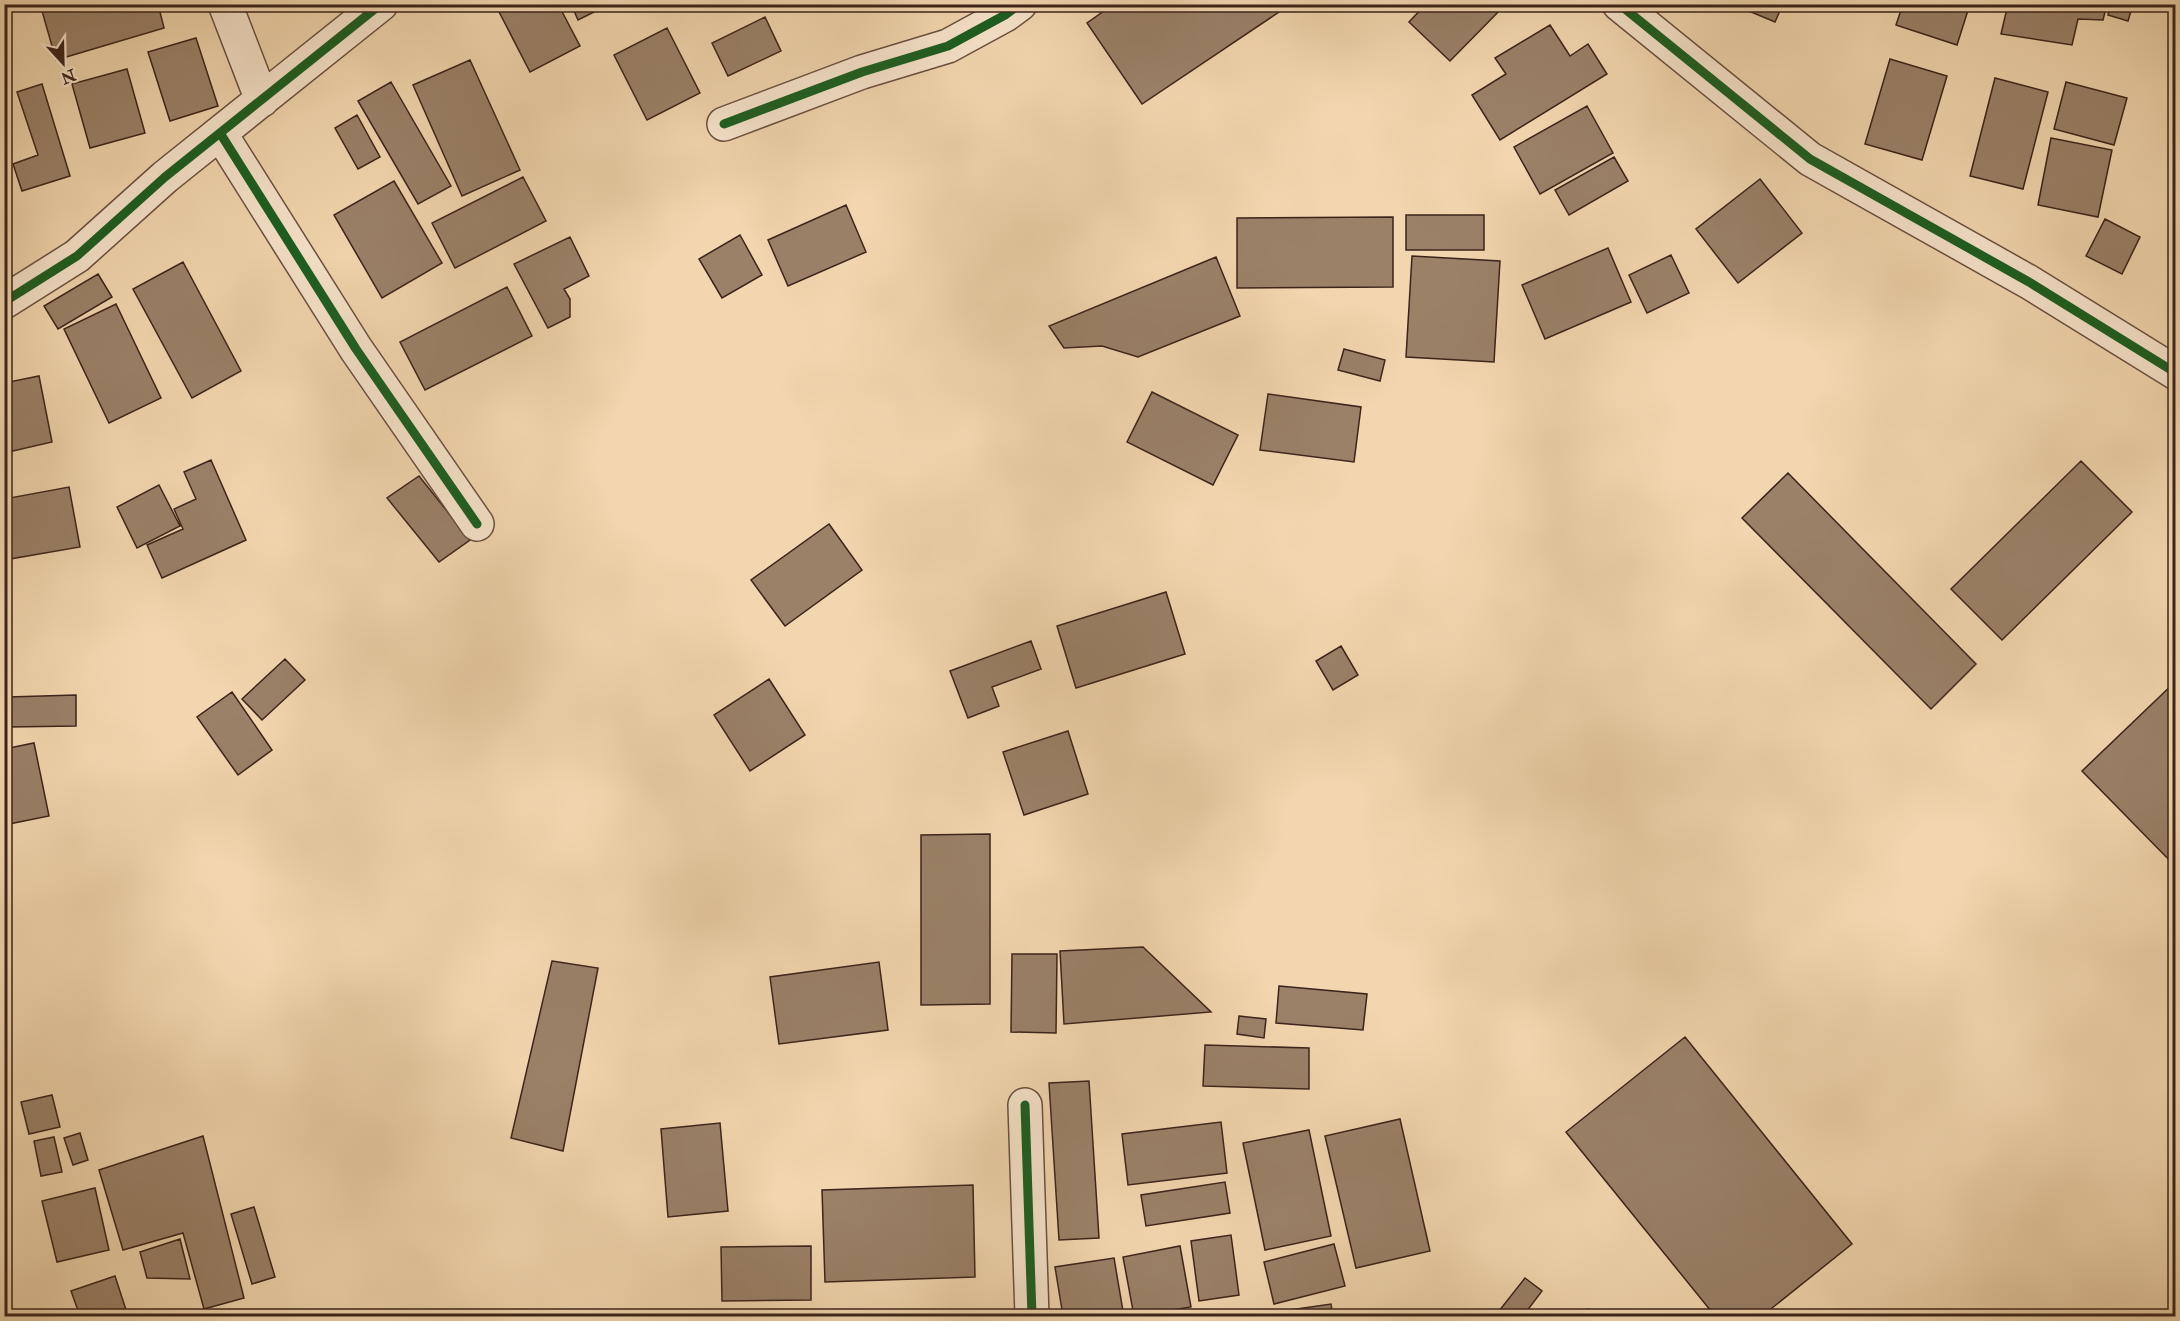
<svg xmlns="http://www.w3.org/2000/svg" width="2180" height="1321" font-family="'IM FELL Double Pica',serif">
  <rect width="100%" height="100%" fill="#f2d6af"/>
  <filter id="stains"><feTurbulence type="fractalNoise" baseFrequency=".00333" numOctaves="4"/><feColorMatrix values="0 0 0 0 .2 0 0 0 0 .09 0 0 0 0 .02 0 0 0 .5 -.17"/></filter>
  <radialGradient id="worn" r=".72"><stop offset=".6" stop-color="#630" stop-opacity="0"/><stop offset="1" stop-color="#630" stop-opacity=".3"/></radialGradient>
  <!-- building -->
  <path fill="#9a8168" stroke="#3b241b" stroke-width="1.5" d="M40,4H158L164,28L56,60Z
    M292,4H305L296,10Z
    M495,4H558L580,46L530,72Z
    M571,4H610L578,20Z
    M1114,4H1291L1142,104L1087,23Z
    M1426,4H1506L1450,61L1409,22Z
    M1738,4H1783L1775,22L1737,6Z
    M1903,4H1970L1957,45L1896,25Z
    M2008,4H2107L2103,20L2078,19L2072,45L2001,34Z
    M2111,4H2133L2128,21L2108,15Z
    M765,17L781,51L728,76L712,43Z
    M1550,25L1570,56L1588,44L1607,74L1500,140L1472,95L1506,74L1495,58Z
    M667,28L700,93L647,120L614,55Z
    M196,38L218,106L170,121L148,52Z
    M1890,59L1947,76L1922,160L1865,144Z
    M470,60L520,170L462,196L413,85Z
    M127,69L145,133L90,148L72,84Z
    M1995,78L2048,92L2023,189L1970,176Z
    M391,82L451,186L418,204L358,101Z
    M2066,82L2127,98L2114,145L2054,129Z
    M42,84L70,176L22,191L13,164L38,155L17,92Z
    M1587,106L1613,153L1540,194L1514,147Z
    M357,115L380,157L358,169L335,128Z
    M2051,138L2112,150L2098,217L2038,205Z
    M1614,157L1628,181L1569,215L1555,190Z
    M523,177L546,221L455,268L432,223Z
    M1760,179L1802,233L1738,283L1696,229Z
    M394,181L442,263L382,298L334,215Z
    M846,205L866,252L788,286L768,240Z
    M1406,215H1484V250H1406Z
    M1393,217V287L1237,288V218Z
    M2105,219L2140,237L2122,274L2086,256Z
    M740,235L762,275L722,298L699,259Z
    M570,237L589,276L564,289L570,299V317L548,328L514,264Z
    M1608,248L1631,302L1545,339L1522,285Z
    M1671,255L1689,293L1647,313L1629,275Z
    M1412,256L1500,261L1494,362L1406,357Z
    M1216,257L1240,316L1138,357L1102,346L1064,348L1049,326Z
    M183,262L241,371L192,398L133,289Z
    M98,274L112,297L58,329L44,306Z
    M507,287L532,336L425,390L400,342Z
    M116,304L161,398L109,423L64,329Z
    M1344,349L1385,360L1380,381L1338,370Z
    M39,376L52,442L4,453V383Z
    M1152,392L1238,435L1213,485L1127,442Z
    M1268,394L1361,407L1354,462L1260,450Z
    M211,460L246,540L162,578L147,545L183,529L174,509L196,499L184,472Z
    M2081,461L2132,512L2002,640L1951,589Z
    M1788,473L1976,664L1931,709L1742,518Z
    M419,476L470,540L439,562L387,498Z
    M159,485L180,526L137,548L117,507Z
    M69,487L80,547L4,560V499Z
    M829,524L862,570L785,626L751,580Z
    M1166,592L1185,654L1076,688L1057,626Z
    M1031,641L1041,669L992,687L999,706L968,718L950,671Z
    M1341,646L1358,675L1333,690L1316,661Z
    M285,659L305,680L262,720L242,699Z
    M769,679L805,735L750,771L714,715Z
    M2176,681V867L2082,771Z
    M232,692L272,750L238,775L197,717Z
    M76,695V726L8,727V697Z
    M1068,731L1088,794L1024,815L1003,752Z
    M34,743L49,816L4,825V749Z
    M990,834V1004L921,1005V835Z
    M1143,947L1211,1012L1064,1024L1060,951Z
    M1012,954H1057L1056,1033L1011,1032Z
    M552,961L598,968L563,1151L511,1138Z
    M879,962L888,1030L779,1044L770,977Z
    M1279,986L1367,994L1363,1030L1276,1023Z
    M1239,1016L1266,1019L1264,1038L1237,1034Z
    M1685,1037L1852,1244L1762,1316H1715L1566,1132Z
    M1205,1045L1309,1048V1089L1203,1086Z
    M1089,1081L1099,1238L1059,1240L1049,1083Z
    M52,1095L60,1127L29,1134L21,1102Z
    M1400,1119L1430,1251L1356,1268L1325,1136Z
    M1221,1122L1227,1173L1128,1185L1122,1134Z
    M720,1123L728,1211L668,1217L661,1129Z
    M1309,1130L1331,1236L1265,1250L1243,1143Z
    M80,1133L88,1160L73,1165L64,1138Z
    M203,1136L244,1298L204,1309L183,1233L123,1250L99,1170Z
    M54,1137L62,1172L41,1176L34,1141Z
    M1225,1182L1230,1213L1146,1226L1141,1195Z
    M973,1185L975,1277L825,1282L822,1190Z
    M95,1188L109,1250L57,1262L42,1201Z
    M254,1207L275,1277L252,1284L231,1214Z
    M1231,1235L1239,1295L1199,1301L1191,1241Z
    M180,1239L190,1279L147,1278L140,1252Z
    M1334,1244L1345,1286L1274,1304L1264,1262Z
    M811,1246V1300L722,1301L721,1247Z
    M1180,1246L1191,1307L1134,1316L1123,1257Z
    M1114,1258L1123,1311L1085,1316H1063L1055,1267Z
    M115,1276L128,1316H80L71,1291Z
    M1525,1278L1542,1291L1523,1316H1495Z
    M1331,1304L1333,1316H1247Z
    M1589,1309L1591,1316H1555Z
    M982,1310L983,1316H932Z
    M619,1315L684,1316H619Z"/>
  <g fill="none" stroke-linecap="round" stroke-linejoin="round">
    <!-- street casing -->
    <g stroke="#695040" stroke-width="36">
      <path id="street" d="M225,4L262,100
        M1619,4L1810,159L2029,282L2176,373
        M724,124L862,72L948,46L1005,15L1020,4
        M220,133L356,349L477,524
        M4,302L77,256L165,177L381,4
        M1025,1105L1032,1316"/>
    </g>
    <!-- street -->
    <use href="#street" stroke="#f7e4cb" stroke-width="33"/>
    <!-- cycleway casing -->
    <g stroke="#f7e4cb" stroke-width="13">
      <path id="cycleway" d="M1619,4L1810,159L2029,282L2176,373
        M724,124L862,72L948,46L1005,15L1020,4
        M220,133L356,349L477,524
        M4,302L77,256L165,177L381,4
        M1025,1105L1032,1316"/>
    </g>
    <!-- cycleway -->
    <use href="#cycleway" stroke="#1b5e20" stroke-width="9"/>
  </g>
  <!-- margin -->
  <rect width="2180" height="1321" fill="none" stroke="#f2d6af" stroke-width="24"/>
  <rect x="6" y="6" width="2168" height="1309" fill="none" stroke="#3b241b" stroke-width="3"/>
  <rect x="12" y="12" width="2156" height="1297" fill="none" stroke="#3b241b" stroke-width="1.5"/>
  <!-- north arrow -->
  <g transform="translate(63 63) rotate(158)" stroke="#f7e4cb" stroke-width="4.5" paint-order="stroke">
  <path d="M0-4.5L10 22L0 15L-10 22Z" fill="#3b241b"/>
  <text y="-9" font-size="16" font-weight="bold" text-anchor="middle" fill="#3b241b">N</text>
  </g>
  <rect width="100%" height="100%" filter="url(#stains)"/>
  <rect width="100%" height="100%" fill="url(#worn)"/>
</svg>
